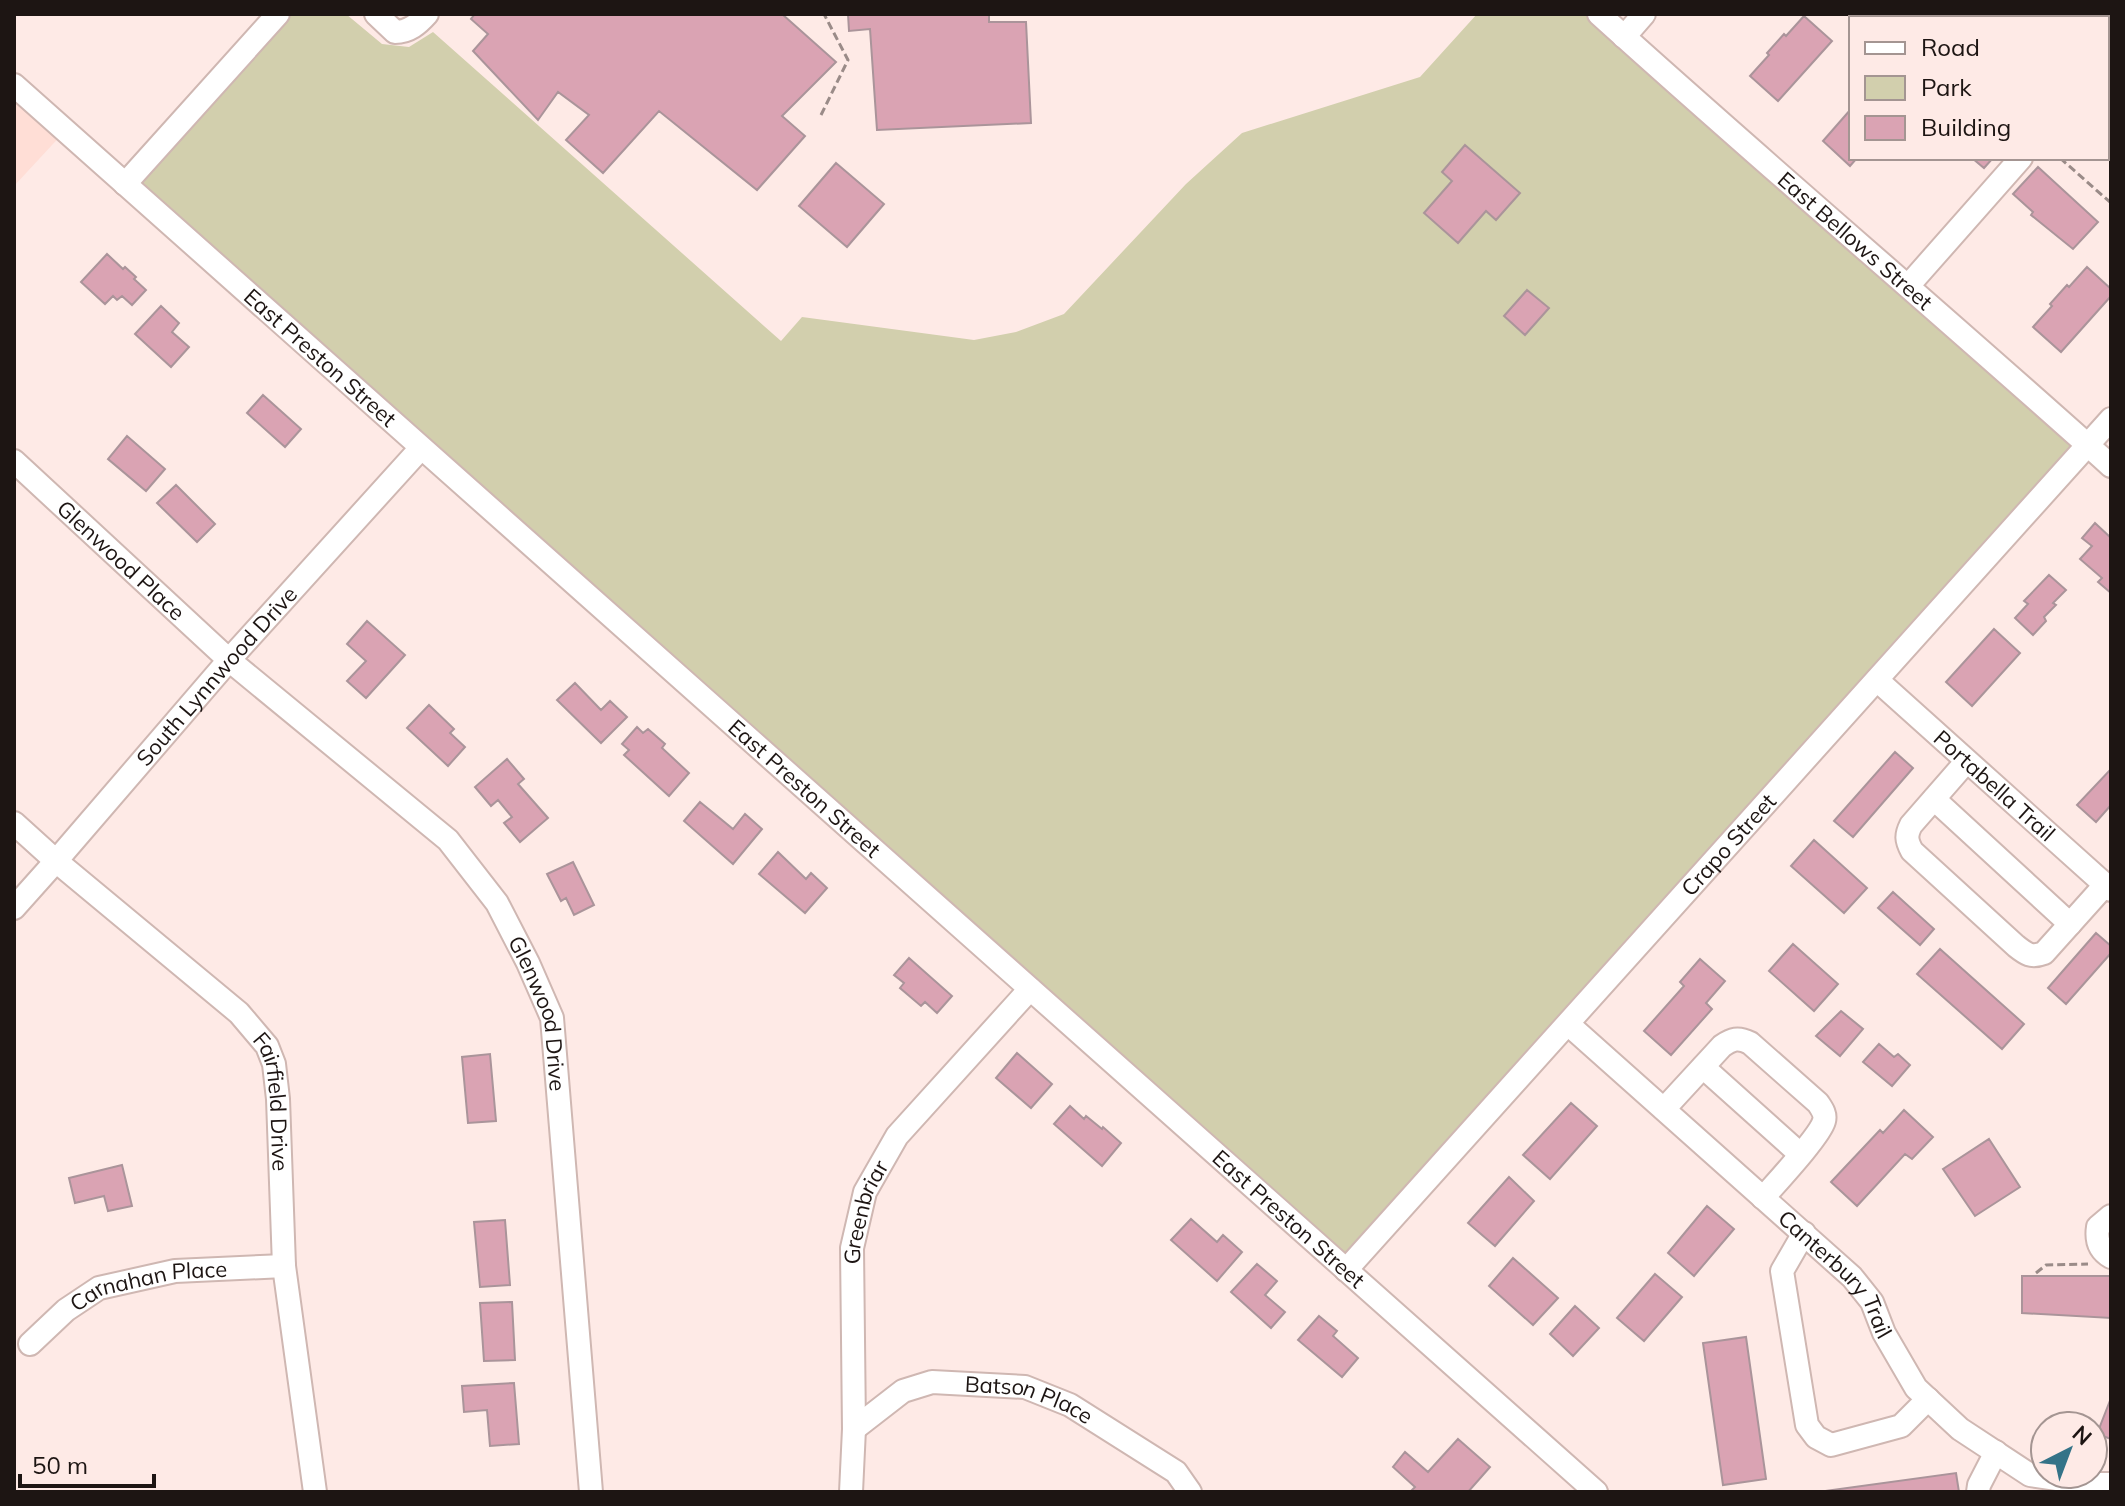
<svg xmlns="http://www.w3.org/2000/svg" width="2125" height="1506" font-family="Mulish,sans-serif">
  <rect width="100%" height="100%" fill="#feeae6"/>
  <!-- built -->
  <path fill="#ffded6" d="M14,85L65,131L14,186Z"/>
  <!-- green -->
  <path fill="#d2cfad" d="M278,14H346L382,44L409,47L433,32L781,341L802,317L974,340L1016,332L1064,314L1186,184L1242,133L1420,77L1477,14H1601L2088,445L1346,1270L125,184Z"/>
  <!-- building -->
  <path fill="#daa3b3" stroke="#aa949a" stroke-width="2" d="M475,14H782L836,62L782,116L805,136L757,190L659,111L603,173L566,140L589,115L558,92L538,120L473,51L488,34L471,19Z
    M848,14H989V22H1026L1031,123L877,130L870,29L849,31Z
    M1804,16L1832,41L1778,101L1750,76L1769,55L1767,53L1784,34L1786,36Z
    M1851,109V158H1857L1850,166L1823,141Z
    M1465,145L1520,193L1496,220L1486,211L1458,243L1424,213L1452,181L1442,172Z
    M1972,158H1993L1984,168Z
    M836,163L884,204L847,247L799,206Z
    M2038,167L2098,222L2073,249L2031,215L2033,212L2013,194Z
    M107,254L123,269L125,267L136,277L134,279L146,290L132,305L122,296L117,300L113,296L105,304L81,282Z
    M2087,267L2111,289V296L2061,352L2033,327L2052,306L2050,304L2067,285L2069,287Z
    M1527,290L1549,308L1525,335L1504,316Z
    M161,306L179,323L172,332L189,347L171,367L135,334Z
    M263,395L301,429L285,447L247,413Z
    M127,436L165,469L146,491L108,459Z
    M176,485L215,524L197,542L157,503Z
    M2095,523L2111,538V593L2098,582L2102,578L2080,559L2092,546L2082,538Z
    M2049,575L2066,590L2053,603L2056,605L2044,617L2046,621L2033,635L2015,618L2028,604L2024,601Z
    M367,621L405,655L366,698L347,681L366,661L347,644Z
    M1994,629L2020,653L1972,706L1946,682Z
    M575,683L601,710L610,701L627,717L601,743L557,700Z
    M429,705L454,729L450,733L465,747L448,766L407,728Z
    M637,727L643,733L648,729L665,744L662,748L689,773L669,796L624,755L629,750L622,744Z
    M1895,752L1913,768L1853,837L1834,821Z
    M507,759L524,779L518,784L548,818L520,842L504,823L512,817L498,800L491,806L475,787Z
    M2111,769V805L2096,822L2077,805Z
    M700,802L733,829L745,814L762,829L733,864L684,821Z
    M1814,840L1867,888L1844,913L1791,866Z
    M778,852L806,879L811,873L827,888L805,913L759,874Z
    M573,862L594,905L574,915L566,898L561,901L547,874Z
    M1893,892L1934,929L1920,945L1878,908Z
    M2096,933L2111,946V953L2066,1004L2048,988Z
    M1793,944L1838,984L1814,1011L1769,971Z
    M1940,949L2024,1024L2002,1049L1917,974Z
    M909,958L952,996L937,1013L925,1002L921,1006L900,988L904,983L894,975Z
    M1700,959L1725,981L1706,1003L1712,1009L1671,1055L1644,1031L1684,986L1680,982Z
    M1841,1011L1863,1029L1840,1056L1816,1036Z
    M1879,1044L1894,1057L1898,1054L1910,1065L1892,1086L1863,1062Z
    M1017,1053L1052,1084L1031,1108L996,1078Z
    M490,1054L496,1121L468,1123L462,1057Z
    M1571,1103L1597,1126L1550,1179L1523,1155Z
    M1070,1106L1084,1119L1086,1116L1102,1129L1103,1127L1121,1143L1102,1166L1054,1124Z
    M1904,1110L1933,1137L1912,1159L1905,1154L1857,1206L1831,1182L1880,1130L1883,1133Z
    M1989,1139L2020,1187L1975,1216L1943,1169Z
    M122,1165L132,1206L108,1211L104,1196L75,1203L69,1178Z
    M1509,1177L1534,1201L1495,1246L1468,1223Z
    M1707,1206L1734,1229L1694,1276L1668,1253Z
    M1191,1219L1217,1242L1223,1235L1242,1252L1217,1281L1171,1240Z
    M505,1220L510,1285L480,1287L474,1222Z
    M1513,1258L1558,1298L1533,1325L1489,1286Z
    M1257,1264L1277,1281L1265,1295L1285,1312L1271,1328L1231,1292Z
    M1655,1274L1682,1297L1644,1341L1617,1318Z
    M2022,1276H2111V1318L2022,1313Z
    M512,1302L515,1360L484,1361L480,1303Z
    M1575,1306L1599,1328L1573,1356L1550,1334Z
    M1319,1316L1337,1331L1333,1336L1358,1358L1342,1377L1298,1340Z
    M1746,1337L1766,1479L1723,1485L1703,1343Z
    M514,1383L519,1444L490,1446L487,1410L464,1412L462,1386Z
    M2111,1398V1439L2097,1434Z
    M1458,1439L1490,1467L1468,1492H1410L1415,1487L1393,1467L1405,1452L1428,1472Z
    M1956,1473L1959,1492H1818Z"/>
  <g fill="none" stroke-linecap="round" stroke-linejoin="round">
    <!-- minor casing -->
    <g stroke="#cfb7b2" stroke-width="26">
      <g id="minor">
        <path d="M376,14L395,32C409,32 418,24 427,14"/>
        <path id="s1" d="M1599,14C1768,167 1942,314 2111,466"/>
        <path d="M1624,37L1644,14"/>
        <path id="s2" d="M14,85L1596,1492"/>
        <path d="M125,184L278,14"/>
        <path d="M1908,286L2021,158"/>
        <path id="s3" d="M14,461L229,660L448,840L497,903L528,963L552,1018L591,1492"/>
        <path id="s4" d="M1877,680L2111,890"/>
        <path d="M1966,762L1911,825C1906,835 1906,840 1912,851L2016,946C2026,954 2031,958 2044,953L2105,885"/>
        <path d="M1934,799L2070,924"/>
        <path id="s5" d="M14,823L56,861L239,1013L267,1046L274,1064L278,1099L284,1266L315,1492"/>
        <path id="s6" d="M14,908L56,861L229,660L421,448"/>
        <path id="s7" d="M1568,1024L1852,1277L1872,1302L1884,1333L1916,1388L1960,1429L2030,1475L2091,1484H2111"/>
        <path d="M1703,1067L1800,1154"/>
        <path d="M1664,1109L1722,1046C1732,1039 1738,1037 1750,1043L1818,1103C1822,1109 1826,1114 1824,1121C1820,1136 1776,1183 1763,1198"/>
        <path d="M2111,1216L2098,1227C2096,1240 2099,1250 2111,1257"/>
        <path d="M1804,1233L1782,1271L1807,1425L1816,1437L1831,1445L1901,1426L1928,1399"/>
        <path id="s8" d="M1346,1270L2111,419"/>
        <path id="s9" d="M30,1344L66,1310L99,1288L175,1271L284,1266"/>
        <path id="s10" d="M854,1429L903,1391L932,1382L1025,1387L1070,1405L1176,1472L1190,1492"/>
        <path id="s11" d="M851,1492L854,1429L852,1248L865,1192L897,1136L1030,989"/>
        <path d="M1978,1492L1979,1485L1996,1452"/>
      </g>
    </g>
    <!-- path -->
    <path stroke="#9a8b88" stroke-width="3" stroke-dasharray="8 4" stroke-linecap="butt" d="M1897,14L1901,18
      M821,115L848,60L824,14
      M2060,158L2111,203
      M2036,1273L2046,1265L2088,1264"/>
    <!-- minor -->
    <use href="#minor" stroke="#fff" stroke-width="22"/>
  </g>
  <g text-anchor="middle" dominant-baseline="central" stroke-width="6" stroke-linejoin="round" paint-order="stroke">
    <!-- street labels -->
    <g font-size="22" fill="#1d1513" stroke="#feeae6">
      <text stroke="none"><textPath href="#s1" startOffset="342">East Bellows Street</textPath></text>
      <text stroke="none"><textPath href="#s2" startOffset="410">East Preston Street</textPath></text>
      <text stroke="none"><textPath href="#s3" startOffset="146">Glenwood Place</textPath></text>
      <text stroke="none"><textPath href="#s6" startOffset="308">South Lynnwood Drive</textPath></text>
      <text stroke="none"><textPath href="#s4" startOffset="158">Portabella Trail</textPath></text>
      <text stroke="none"><textPath href="#s2" startOffset="1058">East Preston Street</textPath></text>
      <text stroke="none"><textPath href="#s8" startOffset="572">Crapo Street</textPath></text>
      <text stroke="none"><textPath href="#s3" startOffset="776">Glenwood Drive</textPath></text>
      <text stroke="none"><textPath href="#s5" startOffset="394">Fairfield Drive</textPath></text>
      <text stroke="none"><textPath href="#s11" startOffset="282">Greenbriar</textPath></text>
      <text stroke="none"><textPath href="#s2" startOffset="1706">East Preston Street</textPath></text>
      <text stroke="none"><textPath href="#s7" startOffset="368">Canterbury Trail</textPath></text>
      <text stroke="none"><textPath href="#s9" startOffset="138">Carnahan Place</textPath></text>
      <text stroke="none"><textPath href="#s10" startOffset="192">Batson Place</textPath></text>
    </g>
  </g>
  <!-- border -->
  <rect width="2125" height="1506" fill="none" stroke="#1d1513" stroke-width="32"/>
  <!-- legend -->
  <rect x="1849" y="16" width="260" height="144" fill="#feeae6" stroke="#a49592" stroke-width="2"/>
  <rect x="1865" y="42" width="40" height="12" fill="#ffffff" stroke="#a49592" stroke-width="2"/>
  <text x="1921" y="56" font-size="24" fill="#1d1513">Road</text>
  <rect x="1865" y="76" width="40" height="24" fill="#d2cfad" stroke="#a49592" stroke-width="2"/>
  <text x="1921" y="96" font-size="24" fill="#1d1513">Park</text>
  <rect x="1865" y="116" width="40" height="24" fill="#daa3b3" stroke="#a49592" stroke-width="2"/>
  <text x="1921" y="136" font-size="24" fill="#1d1513">Building</text>
  <!-- north arrow -->
  <g transform="translate(2069 1450) rotate(42)"><circle r="38" fill="#feeae6" stroke="#a49592" stroke-width="2"/>
  <path d="M0-6L14 30L0 20L-14 30Z" fill="#347388"/>
  <text y="-12" font-size="22" font-weight="bold" text-anchor="middle" fill="#1d1513">N</text>
  </g>
  <!-- scale -->
  <path d="M20 1474v12h134v-12" fill="none" stroke="#1d1513" stroke-width="4"/>
  <text x="32" y="1474" font-size="24" fill="#1d1513" stroke="#feeae6" stroke-width="6" paint-order="stroke">50 m</text>
</svg>
